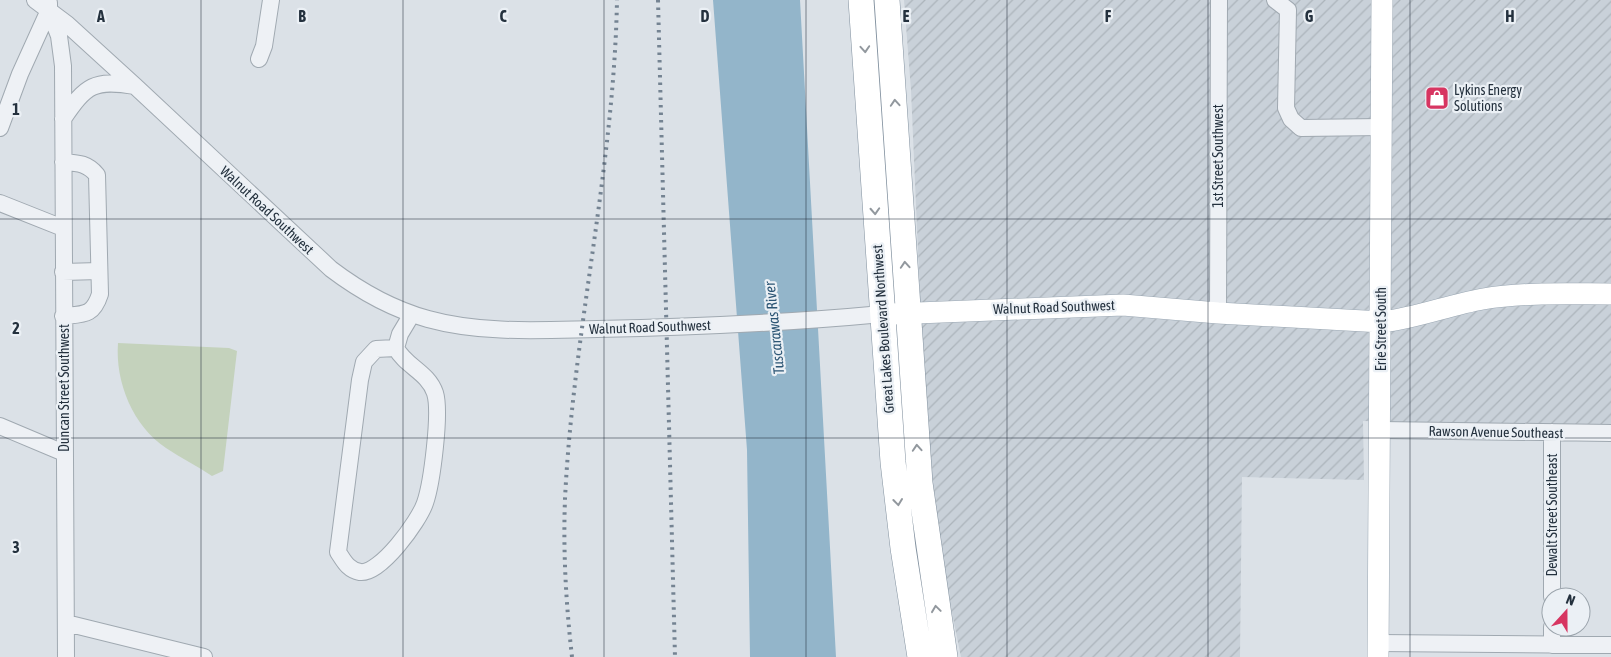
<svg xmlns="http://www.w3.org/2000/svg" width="1611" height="657" font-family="'Asap Condensed',sans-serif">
  <defs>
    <pattern id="industrial-furrows" width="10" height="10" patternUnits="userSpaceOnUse" patternTransform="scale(1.25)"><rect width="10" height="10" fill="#c9d1d9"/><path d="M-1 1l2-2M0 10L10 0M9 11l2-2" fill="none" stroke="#acb4bb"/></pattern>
  </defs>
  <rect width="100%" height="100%" fill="#dbe1e7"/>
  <!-- industrial -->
  <path fill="url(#industrial-furrows)" d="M904,0H1611V428L1363,421L1364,480L1242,477L1240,657H961L946,584L933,494L920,297L911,90Z"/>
  <!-- garden -->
  <path fill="#c4d2bc" d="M118,343L229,348L237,351L223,471L212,476C197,466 181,458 166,448C133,426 115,382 118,343Z"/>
  <!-- water -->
  <path fill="#93b5ca" d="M713,0H800L836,657H750L747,450Z"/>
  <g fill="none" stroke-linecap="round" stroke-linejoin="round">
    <!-- minor casing -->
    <g stroke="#a0a9b1" stroke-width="18">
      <path id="minor" d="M35,0L67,24L135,86L331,269C360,291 392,309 428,319C482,334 542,330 597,329C692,327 787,323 882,314
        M1275,0L1288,10L1286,108L1291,119L1301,128L1381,127
        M49,10L59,36L63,66L66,657
        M259,59L264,46L271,0
        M63,119C86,85 94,79 135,86
        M0,128L20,74L49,10V3
        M63,162C78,163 87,163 97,175L100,294C93,316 84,314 63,316
        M0,203L63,228
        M63,272L99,271
        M1218,313L1219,0
        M396,348L376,349L364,362L360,380L338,552C344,561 348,570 360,572C380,575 419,521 425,503C432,483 441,412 435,393C428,372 405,366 396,348L400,334L412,314
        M0,426L64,453
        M1380,430L1611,433
        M1552,432V597
        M66,623L204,657
        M1378,643L1611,645
        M1552,645V627"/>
    </g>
    <!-- major casing -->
    <g stroke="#9aa7b3" stroke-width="22">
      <path id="major" d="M892,314L1123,305L1218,313L1382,322C1417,318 1449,305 1483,299C1525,292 1569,294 1611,294
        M1378,657L1382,0"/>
    </g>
    <!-- highway casing -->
    <g stroke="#82919f" stroke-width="26">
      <path id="highway" d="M861,0L893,462L903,548L920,657
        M887,0L920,483L945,657"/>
    </g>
    <!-- minor -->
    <use href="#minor" stroke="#eef1f5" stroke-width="16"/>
    <!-- major -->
    <use href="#major" stroke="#fff" stroke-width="21"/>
    <!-- highway -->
    <use href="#highway" stroke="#fff" stroke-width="25"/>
    <!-- rail -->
    <path stroke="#748392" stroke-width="4" stroke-dasharray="2.5 5" stroke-linecap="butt" d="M658,0L675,657
      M572,657C566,604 563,552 565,499C573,332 614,168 617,0"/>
  </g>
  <!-- one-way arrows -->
  <defs><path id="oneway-chevron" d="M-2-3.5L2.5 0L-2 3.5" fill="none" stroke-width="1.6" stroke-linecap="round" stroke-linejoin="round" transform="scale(1.25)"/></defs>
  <g stroke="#92989e">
    <use href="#oneway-chevron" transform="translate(865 49) rotate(86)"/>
    <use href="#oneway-chevron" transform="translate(895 103) rotate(-94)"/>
    <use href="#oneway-chevron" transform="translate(875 211) rotate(87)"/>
    <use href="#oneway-chevron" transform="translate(905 265) rotate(-94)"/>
    <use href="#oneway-chevron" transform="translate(917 448) rotate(-94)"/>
    <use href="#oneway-chevron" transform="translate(898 502) rotate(83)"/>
    <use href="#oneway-chevron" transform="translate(936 609) rotate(-98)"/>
  </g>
  <!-- grid -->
  <path fill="none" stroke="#24313e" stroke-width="1" stroke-opacity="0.55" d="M201,0V657M403,0V657M604,0V657M806,0V657M1007,0V657M1208,0V657M1410,0V657M0,219H1611M0,438H1611"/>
  <!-- icons -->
  <defs>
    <g id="shop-square" transform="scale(1.25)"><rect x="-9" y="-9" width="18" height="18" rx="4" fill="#d73561" stroke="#ebf0f5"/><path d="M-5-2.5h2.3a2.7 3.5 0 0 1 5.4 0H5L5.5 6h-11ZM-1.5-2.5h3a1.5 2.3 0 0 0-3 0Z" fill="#fff"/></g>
  </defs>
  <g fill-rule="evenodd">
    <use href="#shop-square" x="1437" y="98"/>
  </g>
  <g text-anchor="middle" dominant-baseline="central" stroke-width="4.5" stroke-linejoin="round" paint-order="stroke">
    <!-- poi labels -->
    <g font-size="14" fill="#24313e" stroke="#ebf0f5" text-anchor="start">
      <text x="1454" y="90">Lykins Energy<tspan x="1454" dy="16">Solutions</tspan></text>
    </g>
    <!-- street labels -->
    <g font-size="14" fill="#24313e" stroke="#ebf0f5">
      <text transform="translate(1218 156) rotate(-90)">1st Street Southwest</text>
      <text transform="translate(267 210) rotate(43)">Walnut Road Southwest</text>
      <text transform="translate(1054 307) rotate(-2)">Walnut Road Southwest</text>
      <text transform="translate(650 327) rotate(-2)">Walnut Road Southwest</text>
      <text transform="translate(883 329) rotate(-94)">Great Lakes Boulevard Northwest</text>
      <text transform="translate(1381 329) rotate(-90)">Erie Street South</text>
      <text transform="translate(64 388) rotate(-90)">Duncan Street Southwest</text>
      <text transform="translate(1496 432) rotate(1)">Rawson Avenue Southeast</text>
      <text transform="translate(1552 515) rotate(-90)">Dewalt Street Southeast</text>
    </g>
    <!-- water labels -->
    <g font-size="15" font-style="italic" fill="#2c5574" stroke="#ebf0f5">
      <text transform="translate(774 328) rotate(-96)">Tuscarawas River</text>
    </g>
  </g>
  <g font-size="16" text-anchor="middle" font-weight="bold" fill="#24313e" stroke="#ebf0f5" stroke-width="4.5" stroke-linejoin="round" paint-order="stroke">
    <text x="101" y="22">A</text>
    <text x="302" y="22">B</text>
    <text x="503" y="22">C</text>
    <text x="705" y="22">D</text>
    <text x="906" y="22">E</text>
    <text x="1108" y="22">F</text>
    <text x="1309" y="22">G</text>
    <text x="1510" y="22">H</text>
    <text x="16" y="115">1</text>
    <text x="16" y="334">2</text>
    <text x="16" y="553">3</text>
  </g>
  <!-- north arrow -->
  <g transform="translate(1566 612) rotate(21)"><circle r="24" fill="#ebf0f5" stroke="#9ba4ac"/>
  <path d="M0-4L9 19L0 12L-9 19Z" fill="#d73561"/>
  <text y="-8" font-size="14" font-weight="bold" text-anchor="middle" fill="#24313e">N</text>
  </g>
</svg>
